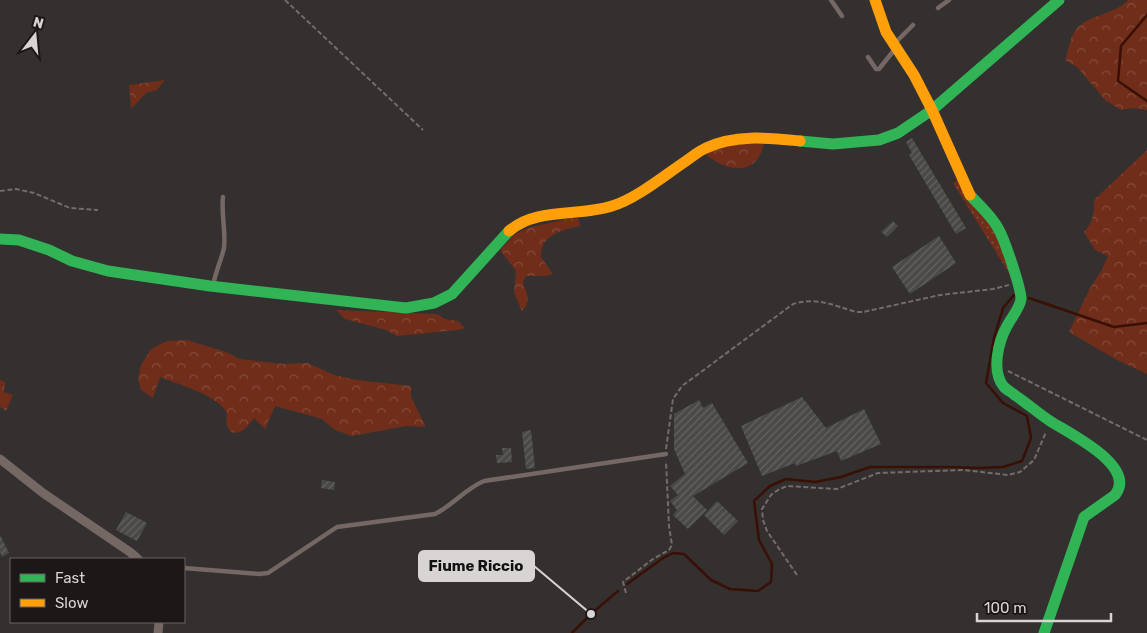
<svg xmlns="http://www.w3.org/2000/svg" width="1147" height="633" font-family="Rubik,sans-serif">
  <defs>
    <pattern id="grass-dots" width="8" height="8" patternUnits="userSpaceOnUse" patternTransform="scale(1.25)"><rect width="8" height="8" fill="#702d1a"/><path d="M2 2h.1M6 6h.1" fill="none" stroke="#844b3a" stroke-width="1.8" stroke-linecap="round"/></pattern>
    <pattern id="forest-crowns" width="20" height="18" patternUnits="userSpaceOnUse" patternTransform="scale(1.25)"><rect width="20" height="18" fill="#702d1a"/><path d="M2 6a3 3 0 1 1 6 0M12 15a3 3 0 1 1 6 0" fill="none" stroke="#844b3a"/></pattern>
    <pattern id="building-hatch" width="6" height="6" patternUnits="userSpaceOnUse" patternTransform="scale(1.25)"><rect width="6" height="6" fill="#4b4948"/><path d="M-1 1l2-2M0 6l6-6M5 7l2-2" fill="none" stroke="#646262"/></pattern>
  </defs>
  <rect width="100%" height="100%" fill="#33302f"/>
  <!-- grass -->
  <path fill="url(#grass-dots)" d="M959,179L997,229L1012,278L953,183Z"/>
  <!-- forest -->
  <path fill="url(#forest-crowns)" d="M1128,0H1147V110L1133,108L1121,110L1105,100L1077,67L1065,60C1068,52 1070,38 1075,31C1085,15 1115,15 1128,0Z
    M165,80L157,90L146,93L131,109L129,85Z
    M764,142C758,178 726,172 705,154L731,145Z
    M1147,150V374L1117,360L1069,332L1090,288L1101,271L1108,256L1095,250L1084,232C1092,224 1095,212 1094,200Z
    M578,217L580,226C562,230 540,235 541,257L553,274L547,276H526L523,281C525,292 533,301 522,311L514,293L516,271L500,250L514,235L530,227Z
    M336,310L437,314L445,319L458,321L465,328L458,330L397,336L386,330L345,319Z
    M187,340L226,352L240,359L283,364L308,363L334,375L357,380L411,386V397L426,427L406,426L352,436L335,430L322,419L275,406L265,429L254,418C250,423 246,430 239,432C227,436 225,421 227,413C216,394 179,385 160,377L153,398L141,390L138,379L141,365L151,349L167,341Z
    M0,380L5,382L4,392L13,395L6,411L1,407L0,408Z"/>
  <g fill="none" stroke-linecap="round" stroke-linejoin="round">
    <!-- stream -->
    <path stroke="#390f06" stroke-width="2.5" d="M1147,15L1121,46L1118,81L1147,101
      M1029,298L1114,327L1147,323
      M627,584L663,558L673,553L684,554L711,580L730,589L758,591L771,582L772,564L759,540L754,501L770,486L786,479L815,482L841,477L870,467H950L979,468L1003,467L1022,461L1031,438L1027,416L1003,403L986,383L994,338L1003,308L1014,295
      M572,633L591,614L618,591"/>
  </g>
  <!-- building -->
  <path fill="url(#building-hatch)" d="M912,138L966,228L956,234L909,155L912,153L906,142Z
    M893,221L898,226L887,237L881,232Z
    M939,236L956,263L910,294L892,267Z
    M802,397L826,428L864,409L881,444L841,461L837,451L796,466L795,463L762,476L741,426Z
    M699,400L703,408L712,403L748,463L693,496L707,510L688,529L673,515L677,510L670,501L678,495L670,486L685,474L674,449V414Z
    M531,430L535,468L526,469L522,432Z
    M502,448H511L512,462L497,463L496,455H503Z
    M322,480L335,482L334,490L321,488Z
    M717,501L738,521L724,535L704,515Z
    M126,512L147,523L137,541L116,530Z
    M0,535L9,553L2,557L0,552Z"/>
  <g fill="none" stroke-linecap="round" stroke-linejoin="round">
    <!-- path -->
    <path stroke="#746c69" stroke-width="2" stroke-dasharray="5 2.5" stroke-linecap="butt" d="M285,0L423,130
      M0,191L16,189L34,193L70,208L98,210
      M1008,371L1147,440
      M666,449L673,399L682,386L793,304C817,297 833,305 856,312H863L940,295L993,289L1009,285
      M797,575L767,531L763,520L762,509L771,495L778,490L787,486L837,489L878,473L964,470L1008,475L1020,472L1034,460L1046,432
      M626,593L623,582L653,559L669,550L672,545L669,526L666,461"/>
    <!-- lane -->
    <path stroke="#746764" stroke-width="4.5" d="M831,0L842,16
      M938,8L949,0
      M894,44L913,25
      M868,57L876,69H879L895,49
      M213,286C215,273 221,261 224,248C226,231 221,214 223,197
      M184,568L259,574L268,573L337,527L435,514C453,505 465,489 484,481L666,454"/>
    <!-- street -->
    <path stroke="#746764" stroke-width="9" d="M0,459L43,493L130,552L138,559
      M158,633L159,622"/>
    <!-- fast -->
    <path stroke="#30b455" stroke-width="11" d="M800,141L833,144L879,140L898,133L932,110L1059,0
      M970,195C980,206 993,217 999,230C1005,241 1021,288 1021,299C1020,308 1011,318 1007,326C998,342 991,372 1004,387C1007,390 1013,393 1016,396C1028,404 1038,413 1050,421C1068,433 1138,466 1115,495L1084,517L1044,633
      M0,239L19,240L49,250L72,261L108,271L210,286L406,308L434,303L452,294L509,231"/>
    <!-- slow -->
    <path stroke="#ff9f0a" stroke-width="11" d="M875,0L886,32L914,75L932,110L970,195
      M509,231C537,207 578,217 612,206C636,199 665,175 686,161C693,156 699,151 706,148C735,134 769,138 800,141"/>
  </g>
  <!-- callouts -->
  <path fill="none" stroke="#d8d4d3" stroke-width="2" d="M591 614L534 566"/>
  <circle fill="#d8d4d3" stroke="#1b1817" stroke-width="2" cx="591" cy="614" r="5"/>
  <rect fill="#d8d4d3" stroke="#d8d4d3" stroke-width="2" x="419" y="551" width="115" height="30" rx="5"/>
  <g font-size="15" text-anchor="middle" font-weight="bold" fill="#111">
    <text x="476" y="571">Fiume Riccio</text>
  </g>
  <!-- legend -->
  <rect x="10" y="558" width="175" height="65" fill="#1b1817" stroke="#676362"/>
  <rect x="20" y="574" width="25" height="8" fill="#30b455" stroke="#676362"/>
  <text x="55" y="583" font-size="15" fill="#d8d4d3">Fast</text>
  <rect x="20" y="599" width="25" height="8" fill="#ff9f0a" stroke="#676362"/>
  <text x="55" y="608" font-size="15" fill="#d8d4d3">Slow</text>
  <!-- north arrow -->
  <g transform="translate(35 35) rotate(16)" stroke="#1b1817" stroke-width="4" paint-order="stroke">
  <path d="M0-4L9 19L0 12L-9 19Z" fill="#d8d4d3"/>
  <text y="-8" font-size="14" font-weight="bold" text-anchor="middle" fill="#d8d4d3">N</text>
  </g>
  <!-- scale -->
  <path d="M977 613v8h134v-8" fill="none" stroke="#d8d4d3" stroke-width="2.5"/>
  <text x="984" y="613" font-size="15" fill="#d8d4d3" stroke="#1b1817" stroke-width="4" paint-order="stroke">100 m</text>
</svg>
